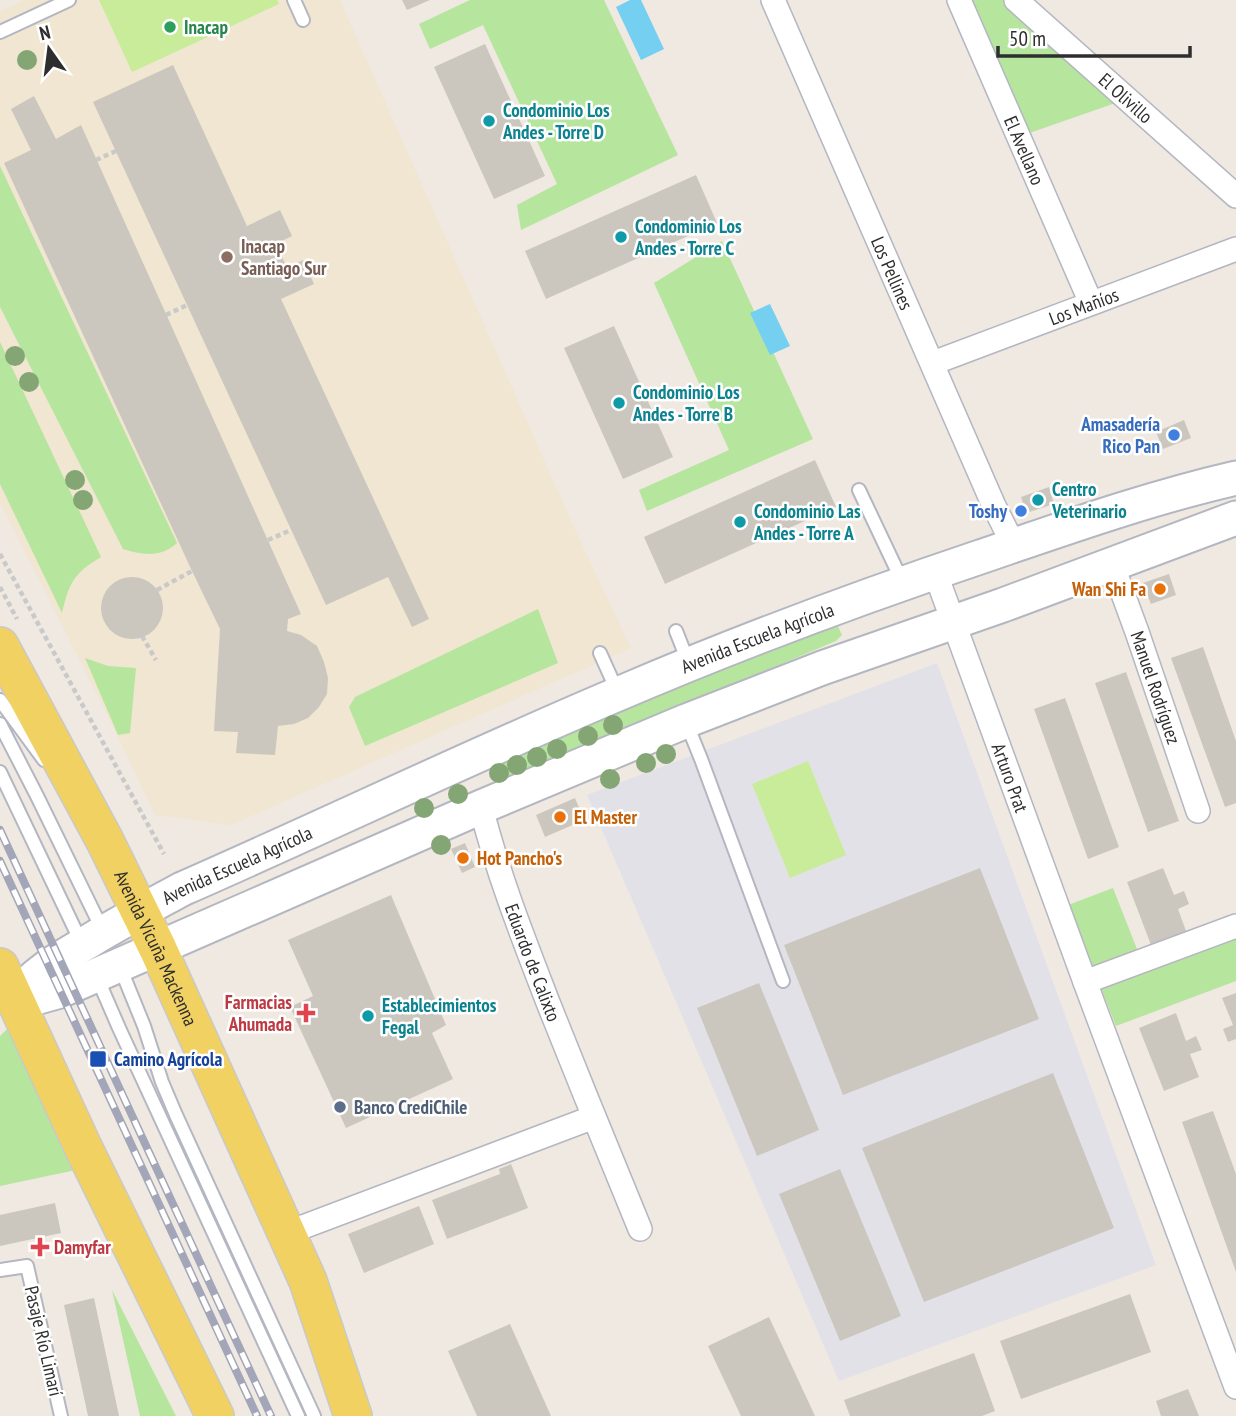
<svg xmlns="http://www.w3.org/2000/svg" width="1236" height="1416" font-family="'PT Sans Narrow',sans-serif">
  <rect width="100%" height="100%" fill="#efe9e1"/>
  <!-- industrial -->
  <path fill="#e3e1e8" d="M937,663L1156,1265L839,1381L587,795Z"/>
  <!-- education -->
  <path fill="#f0e6d1" d="M25,0H340L577,534L631,648L231,825L155,815L112,724L0,503V11Z"/>
  <!-- green -->
  <path fill="#b6e59e" d="M470,0H604L678,155L521,230L517,205L557,184L483,25L430,49L419,24Z
    M959,0H1016L1127,99L1018,137Z
    M0,166L177,543C161,558 142,555 123,549L0,307Z
    M722,241L813,439L647,511L639,490L729,450L654,283Z
    M0,342L101,557C74,573 69,583 62,613L0,484Z
    M538,609L558,663L365,746L349,707L355,697Z
    M837,624L842,635L836,641L508,780L501,778L498,767L500,760Z
    M85,658L108,666L136,668L130,733L118,735Z
    M1113,888L1146,972L1236,939V981L1116,1026L1068,905Z
    M13,1023L76,1170L0,1186V1036Z
    M112,1290L176,1416H140Z"/>
  <!-- pitch -->
  <path fill="#c9ec9a" d="M99,0H277L279,4L132,72Z
    M808,761L846,855L790,878L752,784Z"/>
  <!-- water -->
  <path fill="#75cff0" d="M630,0H641L664,49L641,60L616,7Z
    M770,304L790,346L770,355L750,313Z"/>
  <!-- building -->
  <path fill="#cbc7bf" d="M402,0H430L407,10Z
    M485,44L545,176L494,199L434,67Z
    M173,65L247,226L280,210L292,236L276,244L287,268L303,260L314,284L281,299L429,619L412,627L388,577L326,605L93,102Z
    M34,96L56,139L81,125L301,614L288,619L287,631L301,635L317,646L324,662L328,678L327,694L319,707L308,718L294,724L278,726L275,755L236,753L238,732L214,731L220,629L192,571L4,163L31,150L11,109Z
    M696,175L717,223L546,299L525,251Z
    M614,326L673,457L623,479L564,348Z
    M1184,420L1191,438L1163,449L1156,432Z
    M815,460L836,507L665,584L644,537Z
    M1049,487L1054,504L1026,513L1021,497Z
    M1169,574L1176,595L1151,604L1143,583Z
    M101 608a31 31 0 1 1 62 0a31 31 0 1 1-62 0Z
    M1203,647L1236,741V803L1225,807L1171,658Z
    M1126,672L1179,821L1148,832L1095,683Z
    M1065,698L1119,847L1088,859L1034,709Z
    M575,798L584,820L545,837L536,815Z
    M465,843L475,867L462,873L451,849Z
    M980,868L1039,1019L843,1095L784,945Z
    M1163,868L1174,895L1184,891L1189,904L1178,909L1186,931L1151,945L1127,882Z
    M391,895L446,1025L432,1033L453,1079L346,1128L290,1007L313,996L288,940Z
    M759,983L819,1130L757,1156L697,1008Z
    M1236,993V1039L1228,1042L1223,1029L1233,1025L1222,998Z
    M1176,1013L1186,1041L1196,1036L1202,1050L1190,1054L1199,1077L1164,1091L1139,1028Z
    M1053,1073L1114,1228L924,1302L862,1148Z
    M1213,1111L1236,1174V1272L1182,1122Z
    M511,1164L528,1208L447,1239L432,1200L500,1174L499,1169Z
    M840,1169L901,1316L840,1341L779,1194Z
    M55,1203L61,1233L0,1246V1215Z
    M419,1206L434,1244L364,1273L348,1234Z
    M1130,1294L1151,1352L1021,1399L1000,1341Z
    M94,1298L119,1416H88L64,1305Z
    M769,1317L815,1416H741L708,1346Z
    M510,1324L551,1416H477L448,1351Z
    M974,1353L995,1411L982,1416H850L844,1400Z
    M1188,1389L1199,1416H1161L1156,1401Z"/>
  <g fill="none" stroke-linecap="round" stroke-linejoin="round">
    <!-- service casing -->
    <g stroke="#b4b7c1" stroke-width="16">
      <path id="service" d="M294,0L303,20
        M0,32L69,0
        M859,490L903,583
        M676,631L689,664
        M600,653L618,693
        M0,700L44,760
        M686,722L701,759L783,981
        M0,724L37,796L103,931
        M0,772L81,942
        M120,967L144,1026L162,1082L176,1115L314,1416
        M96,975L119,1028L298,1416
        M0,1270L27,1266L61,1416"/>
    </g>
    <!-- minor casing -->
    <g stroke="#b4b7c1" stroke-width="26">
      <g id="minor">
        <path id="s1" d="M773,0L994,506L1014,546"/>
        <path id="s2" d="M959,0L1091,303"/>
        <path id="s3" d="M1016,0L1236,196"/>
        <path id="s4" d="M933,363L1236,249"/>
        <path id="s5" d="M1112,564L1137,632L1198,811"/>
        <path id="s6" d="M935,572L1085,982L1236,1387"/>
        <path id="s7" d="M481,807C498,875 524,940 549,1005C579,1080 609,1154 640,1229"/>
        <path d="M1085,982L1236,926"/>
        <path d="M287,1233L594,1117"/>
      </g>
    </g>
    <!-- secondary casing -->
    <g stroke="#b4b7c1" stroke-width="37">
      <g id="secondary">
        <path id="s8" d="M14,999C34,972 62,957 91,940C121,922 151,906 182,889C328,825 471,756 618,694C737,643 858,598 980,557C1065,528 1149,498 1236,478"/>
        <path d="M14,999L28,1000L60,991L481,807L686,721L822,668L1003,605L1236,518"/>
      </g>
    </g>
    <!-- primary casing -->
    <g stroke="#c9c9c9" stroke-width="40">
      <g id="primary">
        <path id="s9" d="M0,646L105,841L158,949L308,1281L353,1416"/>
        <path d="M0,967L83,1147L215,1416"/>
      </g>
    </g>
    <!-- path -->
    <path stroke="#c9c9c9" stroke-width="4.5" stroke-dasharray="5 3.5" stroke-linecap="butt" d="M96,160L116,151
      M166,315L187,305
      M268,540L291,530
      M0,554L164,854
      M0,587L17,619
      M157,590L192,571
      M142,636L156,660"/>
    <!-- service -->
    <use href="#service" stroke="#fff" stroke-width="12"/>
    <!-- minor -->
    <use href="#minor" stroke="#fff" stroke-width="23"/>
    <!-- secondary -->
    <use href="#secondary" stroke="#fff" stroke-width="33"/>
    <!-- primary -->
    <use href="#primary" stroke="#f2d163" stroke-width="37"/>
    <!-- rail casing -->
    <g stroke="#a3a6b8" stroke-width="8">
      <path id="rail" d="M0,830L271,1416
        M0,861L257,1416"/>
    </g>
    <!-- rail -->
    <use href="#rail" stroke="#fff" stroke-width="5" stroke-dasharray="16" stroke-linecap="butt"/>
  </g>
  <!-- trees -->
  <g fill="#84a574">
    <circle cx="27" cy="60" r="10"/>
    <circle cx="15" cy="356" r="10"/>
    <circle cx="29" cy="382" r="10"/>
    <circle cx="75" cy="480" r="10"/>
    <circle cx="83" cy="500" r="10"/>
    <circle cx="613" cy="725" r="10"/>
    <circle cx="588" cy="736" r="10"/>
    <circle cx="557" cy="749" r="10"/>
    <circle cx="666" cy="754" r="10"/>
    <circle cx="537" cy="757" r="10"/>
    <circle cx="646" cy="763" r="10"/>
    <circle cx="517" cy="765" r="10"/>
    <circle cx="499" cy="773" r="10"/>
    <circle cx="610" cy="779" r="10"/>
    <circle cx="458" cy="794" r="10"/>
    <circle cx="424" cy="808" r="10"/>
    <circle cx="441" cy="845" r="10"/>
  </g>
  <!-- markers -->
  <circle fill="#2e9e5b" stroke="#fff" stroke-width="2.5" cx="170" cy="27" r="7"/>
  <g fill="#0f9aa8" stroke="#fff" stroke-width="2.5">
    <circle cx="489" cy="121" r="7"/>
    <circle cx="621" cy="237" r="7"/>
    <circle cx="619" cy="403" r="7"/>
    <circle cx="1038" cy="500" r="7"/>
    <circle cx="740" cy="522" r="7"/>
    <circle cx="368" cy="1016" r="7"/>
  </g>
  <circle fill="#8d6e63" stroke="#fff" stroke-width="2.5" cx="227" cy="257" r="7"/>
  <g fill="#3f7fe0" stroke="#fff" stroke-width="2.5">
    <circle cx="1174" cy="435" r="7"/>
    <circle cx="1021" cy="511" r="7"/>
  </g>
  <g fill="#e8710a" stroke="#fff" stroke-width="2.5">
    <circle cx="1160" cy="589" r="7"/>
    <circle cx="560" cy="817" r="7"/>
    <circle cx="463" cy="858" r="7"/>
  </g>
  <g fill="#e0444e" stroke="#fff" stroke-width="2.5">
    <path d="M302.5 1002.5h7v7h7v7h-7v7h-7v-7h-7v-7h7z"/>
    <path d="M36.5 1236.5h7v7h7v7h-7v7h-7v-7h-7v-7h7z"/>
  </g>
  <rect fill="#1a4fb4" stroke="#fff" stroke-width="2.5" x="89" y="1050" width="18" height="18" rx="3.5"/>
  <circle fill="#5c6f8a" stroke="#fff" stroke-width="2.5" cx="340" cy="1107" r="7"/>
  <g text-anchor="middle" dominant-baseline="central" stroke-width="5" stroke-linejoin="round" paint-order="stroke">
    <!-- leisure labels -->
    <g font-size="19" font-weight="bold" fill="#27864d" stroke="#fff" text-anchor="start">
      <text x="184" y="27">Inacap</text>
    </g>
    <!-- street labels -->
    <g font-size="19" fill="#2e2e2e" stroke="#fff">
      <text stroke="none"><textPath href="#s3" startOffset="147">El Olivillo</textPath></text>
      <text stroke="none"><textPath href="#s2" startOffset="164">El Avellano</textPath></text>
      <text stroke="none"><textPath href="#s1" startOffset="298">Los Pellines</textPath></text>
      <text stroke="none"><textPath href="#s4" startOffset="161">Los Mañíos</textPath></text>
      <text stroke="none"><textPath href="#s8" startOffset="830">Avenida Escuela Agrícola</textPath></text>
      <text stroke="none"><textPath href="#s5" startOffset="131">Manuel Rodríguez</textPath></text>
      <text stroke="none"><textPath href="#s6" startOffset="219">Arturo Prat</textPath></text>
      <text stroke="none"><textPath href="#s8" startOffset="262">Avenida Escuela Agrícola</textPath></text>
      <text stroke="none"><textPath href="#s9" startOffset="340">Avenida Vicuña Mackenna</textPath></text>
      <text stroke="none"><textPath href="#s7" startOffset="164">Eduardo de Calixto</textPath></text>
      <text transform="translate(44 1341) rotate(77)">Pasaje Río Limarí</text>
    </g>
    <!-- culture labels -->
    <g font-size="19" font-weight="bold" fill="#0d838f" stroke="#fff" text-anchor="start">
      <text x="503" y="110">Condominio Los<tspan x="503" dy="22">Andes - Torre D</tspan></text>
      <text x="635" y="226">Condominio Los<tspan x="635" dy="22">Andes - Torre C</tspan></text>
      <text x="633" y="392">Condominio Los<tspan x="633" dy="22">Andes - Torre B</tspan></text>
      <text x="1052" y="489">Centro<tspan x="1052" dy="22">Veterinario</tspan></text>
      <text x="754" y="511">Condominio Las<tspan x="754" dy="22">Andes - Torre A</tspan></text>
      <text x="382" y="1005">Establecimientos<tspan x="382" dy="22">Fegal</tspan></text>
    </g>
    <!-- education labels -->
    <g font-size="19" font-weight="bold" fill="#785e54" stroke="#fff" text-anchor="start">
      <text x="241" y="246">Inacap<tspan x="241" dy="22">Santiago Sur</tspan></text>
    </g>
    <!-- shop labels -->
    <g font-size="19" font-weight="bold" fill="#366cbe" stroke="#fff" text-anchor="end">
      <text x="1160" y="424">Amasadería<tspan x="1160" dy="22">Rico Pan</tspan></text>
      <text x="1007" y="511">Toshy</text>
    </g>
    <!-- food labels -->
    <g font-size="19" font-weight="bold" fill="#c56008" stroke="#fff" text-anchor="start">
      <text x="1146" y="589" text-anchor="end">Wan Shi Fa</text>
      <text x="574" y="817">El Master</text>
      <text x="477" y="858">Hot Pancho's</text>
    </g>
    <!-- health labels -->
    <g font-size="19" font-weight="bold" fill="#be3a42" stroke="#fff" text-anchor="end">
      <text x="292" y="1002">Farmacias<tspan x="292" dy="22">Ahumada</tspan></text>
      <text x="54" y="1247" text-anchor="start">Damyfar</text>
    </g>
    <!-- transit labels -->
    <g font-size="19" font-weight="bold" fill="#164399" stroke="#fff" text-anchor="start">
      <text x="114" y="1059">Camino Agrícola</text>
    </g>
    <!-- service labels -->
    <g font-size="19" font-weight="bold" fill="#4e5e75" stroke="#fff" text-anchor="start">
      <text x="354" y="1107">Banco CrediChile</text>
    </g>
  </g>
  <!-- north arrow -->
  <g transform="translate(49 49) rotate(346)" stroke="#ffffff" stroke-width="5" paint-order="stroke">
  <path d="M0-5L12 26L0 18L-12 26Z" fill="#2e2e2e"/>
  <text y="-10" font-size="19" font-weight="bold" text-anchor="middle" fill="#2e2e2e">N</text>
  </g>
  <!-- scale -->
  <path d="M998 46v10h192v-10" fill="none" stroke="#2e2e2e" stroke-width="3.5"/>
  <text x="1009" y="46" font-size="21" fill="#2e2e2e" stroke="#ffffff" stroke-width="5" paint-order="stroke">50 m</text>
</svg>
